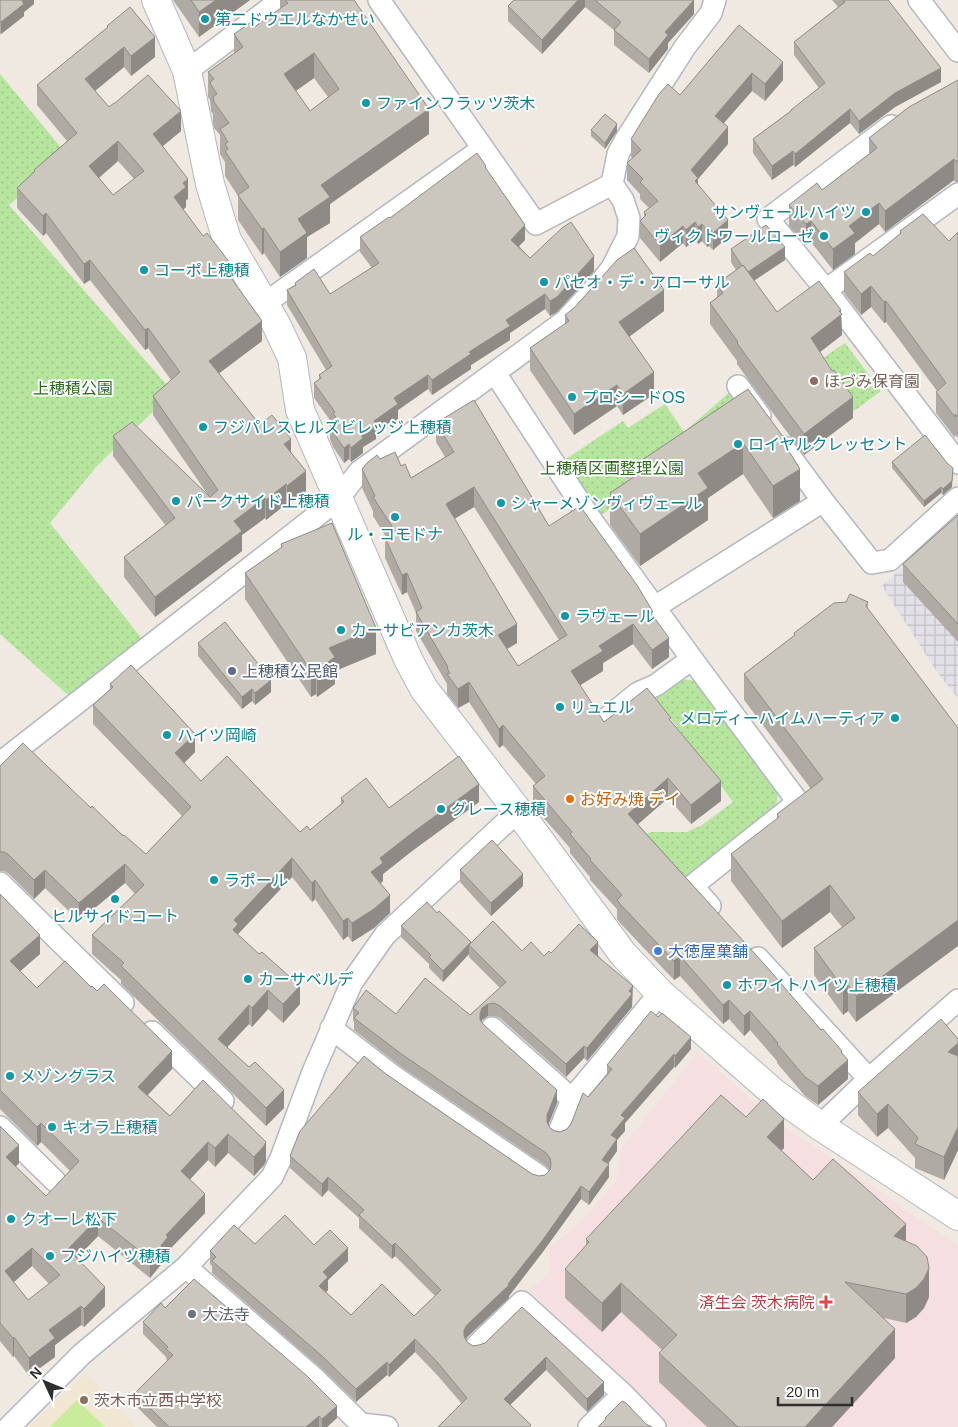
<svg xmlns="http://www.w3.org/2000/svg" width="958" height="1427" font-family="Helvetica,'Noto Sans JP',sans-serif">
  <defs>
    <pattern id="industrial-grid" width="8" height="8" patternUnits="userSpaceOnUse" patternTransform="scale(1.25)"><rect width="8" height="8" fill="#e3e1e8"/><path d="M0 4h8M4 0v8" fill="none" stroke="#c3c1c7"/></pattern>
    <pattern id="park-dots" width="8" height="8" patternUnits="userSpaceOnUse" patternTransform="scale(1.25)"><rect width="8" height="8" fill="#b6e59e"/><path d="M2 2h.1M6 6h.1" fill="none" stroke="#9dc588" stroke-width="1.8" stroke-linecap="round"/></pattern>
  </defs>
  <rect width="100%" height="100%" fill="#efe9e1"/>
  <!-- industrial -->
  <path fill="url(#industrial-grid)" d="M958,516V698L937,672L882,586Z"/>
  <!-- education -->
  <path fill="#f0e6d1" d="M86,1373L136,1427H29Z"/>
  <!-- medical -->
  <path fill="#f5dfe0" d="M698,1052L776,1122L814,1146L958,1246V1427H667L528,1289L549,1274L550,1245L572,1231L612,1187L619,1172L620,1150Z"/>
  <!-- park -->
  <path fill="url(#park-dots)" d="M0,74L68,156L9,205L173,392L97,466L50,523L143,640L68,695L0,634Z
    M845,343L881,391L854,411L817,362Z
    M731,391L748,416L601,515L563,461L623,421L628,428L665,404L684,432Z
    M680,679L697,681L778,790L776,808L677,883L637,840L650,832H687L702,825L733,802L656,699Z"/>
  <!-- pitch -->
  <path fill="#c9ec9a" d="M77,1400L105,1427H50Z"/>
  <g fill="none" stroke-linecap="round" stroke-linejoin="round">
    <!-- minor casing -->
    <g stroke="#b4b7c1" stroke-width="24">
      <path id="minor" d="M379,0L536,224L612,184
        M919,0L958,51
        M187,71L281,0
        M891,126L768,219L826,290L958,463
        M826,290L958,194
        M264,304L482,149
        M495,373L592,521L692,659L798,802L692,886L710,906
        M738,386L760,416
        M783,447L823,501L872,563L890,560L958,498
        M655,607L823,501
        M606,719L638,693L656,685L692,659
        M0,763L338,499L359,472L565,321L599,284L612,268L628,236L629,218L623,200L612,184L618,154L625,141L685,47L711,13L715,0
        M0,883L123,1003
        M758,958L869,1079
        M331,1028L393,1076L539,1176
        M492,1028L572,1099
        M152,1032L223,1101
        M820,1126L869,1079L958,1000
        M0,1127L55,1181
        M559,1132L572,1099L660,993
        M186,1267L314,1378L361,1424L387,1427
        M476,1346L522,1302L623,1394
        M9,1427L82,1354L186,1267L272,1177L281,1158L313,1072L352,982L385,935L518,811
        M589,1427L623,1394L655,1427"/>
    </g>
    <!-- tertiary casing -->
    <g stroke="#b4b7c1" stroke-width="30">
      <path id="tertiary" d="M156,0L187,71L210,184L227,240L276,324L292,358L300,410L408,659L424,689L518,811L623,954L660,993L774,1093L820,1126L958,1216"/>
    </g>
    <!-- minor -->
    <use href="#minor" stroke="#fff" stroke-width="21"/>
    <!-- tertiary -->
    <use href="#tertiary" stroke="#fff" stroke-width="28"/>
  </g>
  <!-- wall -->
  <path fill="#afaba4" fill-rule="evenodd" d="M0,0H34V4L24,12V16L1,34H0Z
    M173,0H250L199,37Z
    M280,0H354L429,134L330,204V223L307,237V258L280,277L264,253L262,255L238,220V196L225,176V162L220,154V135L214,128L213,122V114L211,111L210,100L208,97V72L234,53V34L253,28L280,9ZM314,78L328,97L310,111L296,91Z
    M514,0H694V14L668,43V49L649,73L614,45V30L585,7L542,54L508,21V6Z
    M832,0H888L941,82L895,107L859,134L850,123L795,167L793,165L772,180L753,153V139L791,111V110L819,88L794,55V42L838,7Z
    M739,25L783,80L765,101L752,91L724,123L728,144L698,179V184L728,237L713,250L709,246L707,247L702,241L698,244L695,240L686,247L683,243L660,262L640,238V221L644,218V212L649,208L640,199V194L627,180V163L632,158L631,157V139L680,95Z
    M107,26L155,57L131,76L124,67L95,91L109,107L115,103L181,131L163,146L188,199L186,200V207L183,210L230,277L262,341L219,373L260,425L291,452L306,491L287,506L286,504L266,520L265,518L242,535V551L155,617L124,577V557L166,526L113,456V436L208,495L153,415V396L171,380L148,348L145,350L90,280L84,284L46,233L43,236L17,208V188L34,172V170L67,141L37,105V85L107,28ZM118,161L134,179L113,195L99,178Z
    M958,80V182H955L954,180L885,232L879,224L855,243V254L833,270L811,242L806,245L789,226V205L822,190L869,154V138Z
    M591,130L617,131L605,149L591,136Z
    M486,169L525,240L519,246L530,258L594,271L557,312L550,316L545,309L510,333V340L471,365V369L432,395L428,389L398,410V419L376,434V439L363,447V453L351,462L349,459L344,463L333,447L330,439V424L332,423L314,398V383L319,380V375L326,370L287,305V290L295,285V283L330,294L372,268L360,252V237L390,218Z
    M900,231L949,241L958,232V438L955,435V438L936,413V392L937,391L886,322L884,323L871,307L861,315L844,293V272L873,256L900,234Z
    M731,249L785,260L754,281L777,312L841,313L842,335L820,352L853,418L804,455L747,378L737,364V361L710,324V303L717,297V284L736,270L731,262Z
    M664,311L629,337L654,394L623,415L617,406L574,435L530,370V348L565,324V315Z
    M748,389L784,445L800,501L773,518L743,474L708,498V520L640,566L610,525V493L642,472V460Z
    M436,423L549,526L653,616L669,657L652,669L633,644L603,663V671L580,685L604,722L671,721L721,801L691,824L668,798L638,824L842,1053L848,1079L818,1105L805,1096L777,1063V1061L750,1030L744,1036L729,1019L723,1024L680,976L674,980L621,924L617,919V909L590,880V877L570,853V848L533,806V786L536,784L503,745L499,748L469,702L458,708L447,694V684L416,631V613L407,592L402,595L385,558V538L386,537L373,516V511L362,488V469L380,459L401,466L411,478L445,457L436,442ZM474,507L559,640L518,666L507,649L517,643L454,519Z
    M892,462L952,487L943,495L941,493L924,507L892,468Z
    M958,515V642L903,582V564Z
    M281,544L376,654L335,671V684L317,697L316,694L311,697L245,599V573L281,548Z
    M868,602L856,1022L848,1011L843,1015L814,975V948L842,927L830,912L782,948L731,881V854L777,819V814L811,789L744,700V674L794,636V633Z
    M198,643L271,692L255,705L252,701L242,709L198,656Z
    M110,684L195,752L184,763L201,781L300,832L310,830L341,804V798L389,808L479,802L412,851L383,874V881L381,883L390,913L374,928L352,942L348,936L343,940L315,899L312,902L292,877L238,934V935L300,1004L283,1023L268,1009L252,1027L249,1024L227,1047L284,1108L266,1126L121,984V980L92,954V935L135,894L125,883L79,921L45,888L34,899L9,874L4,871H0V766L91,808L146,854L182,816L93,724V705L110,689Z
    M460,870L523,886L491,916L460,882Z
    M0,894L40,954L20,971L37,988L172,1069L148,1095L170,1116L203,1080L266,1161L264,1165L254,1176L228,1153L215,1167L208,1160L190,1179L205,1213L168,1251V1256L150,1278L98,1236L77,1258L105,1306L84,1327L81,1325L55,1345V1357L29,1376L14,1356L13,1357L0,1341V1126L19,1163L16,1167L46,1196L70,1171L41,1142L37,1146L0,1109ZM32,1266L49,1284L28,1300L13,1282Z
    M437,913L471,942L522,951L544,956L551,953L598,955L633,999H632V1007L587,1061L584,1058L566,1077L500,1018L494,1016H488L482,1020V1022L484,1025L557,1103L548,1125L550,1128L555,1131L560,1132L567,1129L588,1097L607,1076V1065L691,1049L675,1068L674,1067L625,1123V1131L617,1140V1151L608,1164L609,1177L589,1205L581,1199L542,1253L509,1296V1298L467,1337L466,1340L467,1342L473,1346L479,1345L485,1343L522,1307L604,1395L587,1412L546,1370L510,1405L531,1427L462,1404L438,1376L415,1352L389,1377L387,1375L356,1402L322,1369L212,1273V1266L210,1264V1251L255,1244L314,1245L348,1261L328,1280V1290L326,1292L351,1315L414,1316L435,1296L395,1256L392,1259L359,1228V1218L328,1190L322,1197L290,1168V1156L386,1074L532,1174L539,1176L545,1175L550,1170L546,1166L400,1066L354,1030V1022L353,1020V1008L396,1014L470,1015L500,988L469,957V954L443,982L429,968V964L401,937V926Z
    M958,1039V1150L944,1180L915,1168V1158L888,1128L877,1137L858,1115V1092Z
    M746,1117L784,1148L781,1150L813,1180L906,1241L929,1297L924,1308L916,1317L906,1323L884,1318L895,1358L832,1427H707L659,1382V1353L662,1350L621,1312L602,1332L565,1298V1269L586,1246V1239Z
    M165,1308L337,1418L327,1427H157L135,1405V1393L167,1361L166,1357L143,1334V1322Z"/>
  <!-- shaded-wall -->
  <path fill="#8e8b86" d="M24,0H34V4L24,12V16L1,34V22Z
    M216,0H250L199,37V12Z
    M578,0H585V7L542,54V40Z
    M694,0V14L668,43V49L649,73V59L665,32Z
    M155,37V57L131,76V56Z
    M124,47V67L85,99V79Z
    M314,53V78L284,99V74Z
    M783,62V80L765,101V84Z
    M941,68V82L895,107L859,134V121L895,93Z
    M752,73V91L715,133V116Z
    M429,109V134L330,204V223L307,237V258L280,277V252L298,219L321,185Z
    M850,109V123L795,167V154Z
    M181,111V131L153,154V134Z
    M617,124V131L605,149V143Z
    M728,127V144L698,179V195L691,170Z
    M118,141V161L89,186V166Z
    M793,151V165L772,180V166Z
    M954,159V180L885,232V211Z
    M188,179V199L186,200V207L174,217V197L183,183Z
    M879,203V224L855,243V254L833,270V249L849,226Z
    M46,213V233L43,236V216Z
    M728,220V237L713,250V233Z
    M811,221V242L806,245V224Z
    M695,222V240L686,247V230Z
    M702,224V241L698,244V227Z
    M525,225V240L511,254V240Z
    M683,226V243L660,262V245Z
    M264,228V253L262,255V229Z
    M709,228V246L707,247V230Z
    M785,247V260L747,285V273Z
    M594,256V271L557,312L550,316V301Z
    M90,260V280L84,284V264Z
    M230,263V283L224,268Z
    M871,286V307L861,315V294Z
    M664,290V311L619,344V322Z
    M545,294V309L510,333V340L471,365V369L432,395V380L469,352L506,320Z
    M886,301V322L884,323V302Z
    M841,310L842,335L811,359V338Z
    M262,321V341L209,381V361Z
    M148,328V348L145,350V330Z
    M654,372V394L623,415V394Z
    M428,375V389L398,410V419L376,434V439L363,447V453L351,462V448L361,434L374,421L394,398Z
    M617,385V406L574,435V414Z
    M853,397V418L804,455V434Z
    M291,439V459L284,444Z
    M743,443V474L708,498V520L640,566V534L698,473Z
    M349,444V459L344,463V448Z
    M953,468L952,487L943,495V489Z
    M800,469V501L773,518V486Z
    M306,471V491L287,506V486Z
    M286,484V504L266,520V500Z
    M474,487V507L446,524V504Z
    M941,487V493L924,507V501Z
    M265,498V518L242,535V551L155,617V597L234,521Z
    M407,573V592L402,595V575Z
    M517,624V643L498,654V635Z
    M633,624V644L603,663V671L571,691V671L599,646Z
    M376,628V654L335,671V684L317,697V670L329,648Z
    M669,638V657L652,669V650Z
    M316,668V694L311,697V671Z
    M271,680V692L255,705V693Z
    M469,682V702L458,708V689Z
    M252,689V701L242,709V697Z
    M503,725V745L499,748V729Z
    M195,734V752L175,772V753Z
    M668,778V798L628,833V814Z
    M721,781V801L691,824V805Z
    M479,784V802L412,851L383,874V881L371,891V872L380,858L412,833Z
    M292,858V877L238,934V942L233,930L234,920Z
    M125,864V883L79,921V903Z
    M45,870V888L34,899V880Z
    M523,874V886L491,916V903Z
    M315,880V899L312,902V883Z
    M830,885V912L782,948V921Z
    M390,895V913L374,928L352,942V923Z
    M348,918V936L343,940V921Z
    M958,920V946L856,1022V996Z
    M40,935V954L10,980V961Z
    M471,942L469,945V954L443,982V971Z
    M598,942V955L590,962V950Z
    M680,956V976L674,980V961Z
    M848,985V1011L843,1015V988Z
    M300,986V1004L283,1023V1004Z
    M633,986L632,1007L587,1061V1048Z
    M268,990V1009L252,1027V1008Z
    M729,1000V1019L723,1024V1005Z
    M488,1004V1016L482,1020L480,1026V1014L482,1008Z
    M249,1005V1024L218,1057V1039Z
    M750,1011V1030L744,1036V1016Z
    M691,1037V1049L675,1068V1056Z
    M958,1043V1066L948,1052Z
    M584,1046V1058L566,1077V1064Z
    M172,1051V1069L138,1105V1087Z
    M842,1051V1065L848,1060V1079L818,1105V1086Z
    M674,1054V1067L625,1123V1131L617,1140V1151L602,1172V1160L611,1135L621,1115Z
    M284,1090V1108L266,1126V1108Z
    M557,1090V1103L547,1128V1115Z
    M888,1104V1128L877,1137V1114Z
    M784,1119V1148L767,1166V1137Z
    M41,1123V1142L37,1146V1127Z
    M958,1127V1150L944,1180V1157Z
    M228,1134V1153L215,1167V1148Z
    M208,1142V1160L181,1189V1171Z
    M266,1142V1161L264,1165L254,1176V1157Z
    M19,1145V1163L6,1176V1157Z
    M609,1164V1177L589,1205V1192Z
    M328,1177V1190L322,1197V1184Z
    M581,1186V1199L542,1253L509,1296V1298L467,1337L464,1343V1330L467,1325L508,1284Z
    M205,1194V1213L168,1251V1256L150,1278V1259L166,1235Z
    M98,1218V1236L68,1267V1249Z
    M906,1224V1253L894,1236Z
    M395,1243V1256L392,1259V1246Z
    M32,1248V1266L5,1290V1271Z
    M348,1248V1261L328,1280V1290L319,1299V1286L323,1272Z
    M929,1268V1297L924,1308L916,1317L906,1323V1294Z
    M621,1283V1312L602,1332V1303Z
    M105,1287V1306L84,1327V1309Z
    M81,1306V1325L55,1345V1357L29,1376V1358L49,1330Z
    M895,1329V1358L832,1427H805Z
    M14,1337V1356L13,1357V1338Z
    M415,1339V1352L389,1377V1365Z
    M546,1357V1370L504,1411V1399Z
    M387,1362V1375L356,1402V1389Z
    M604,1382V1395L587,1412V1399Z
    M337,1406V1418L327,1427H322V1419Z
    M319,1416V1427H306Z"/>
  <!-- building -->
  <path fill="#cbc7bf" stroke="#8e8b86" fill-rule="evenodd" d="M0,0H24L22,1L24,4L1,22L0,21Z
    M191,0H216L199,12Z
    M285,0H354L429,109L321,185L330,197L298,219L307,233L280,252L264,228L262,229L238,195L249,187L225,151L228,149L225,144L228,142L220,129L229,123L214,102L213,97L217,94L211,85L210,82L214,79L208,72L243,47L234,34L250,23L253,28L288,3ZM314,53L339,89L310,111L284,74Z
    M514,0H578L542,40L508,6Z
    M595,0H694L665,32L668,35L649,59L614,30L621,22Z
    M843,0H888L941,68L895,93L859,121L850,109L795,154L793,151L772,166L753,139L791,111V110L825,83L794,42L845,2Z
    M130,7L155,37L131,56L124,47L85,79L109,107L114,103H115L148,75L181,111L153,134L188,179L183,183L186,187L174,197L203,236L207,233L230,263L224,268L262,321L209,361L260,425L272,415L291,439L284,444L306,471L287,486L286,484L266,500L265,498L234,521L242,531L155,597L124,557L175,518L113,436L132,422L210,497L218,490L153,396L180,372L148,328L145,330L90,260L84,264L46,213L43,216L17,188L35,171L34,170L77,133L37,85L108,27L107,26ZM118,141L144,171L113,195L89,166Z
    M739,25L783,62L765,84L752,73L715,116L728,127L691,170L698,178L695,181L728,220L713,233L709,228L707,230L702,224L698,227L695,222L686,230L683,226L660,245L640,221L646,215L644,212L658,201L640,182L643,179L627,163L641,150L631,139L659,94L668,84L680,95Z
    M958,80V161H955L954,159L885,211L879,203L849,226L855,233L833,249L811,221L806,224L789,205L817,183L822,190L877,148L869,138L909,107Z
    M605,114L617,124L605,143L591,130Z
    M477,153L486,166L485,167L525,225L511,240L530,258L562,228L571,222L594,256L557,297L550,301L545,294L506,320L510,326L469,352L471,354L432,380L428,375L394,398L398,404L374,421L376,424L361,434L363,438L351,448L349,444L344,448L333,432L330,424L337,419L333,413L335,412L314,383L321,378L319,375L332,366L287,290L296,285L295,283L314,269L330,294L379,263L360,237L389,217L390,218Z
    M923,214L949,241L958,232V417L955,414V417L936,392L946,383L886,301L884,302L871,286L861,294L844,272L870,253L873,256L901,233L900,231Z
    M766,225L785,247L748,272L743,265L742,266L731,249Z
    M634,248L664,290L619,322L654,372L623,394L617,385L574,414L530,348L569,321L565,315L574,308L617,260Z
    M743,265L777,312L819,281L841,310L839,311L842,314L811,338L832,371L834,370L853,397L804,434L747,357L737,343L738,342L710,303L723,293L717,284Z
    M748,389L784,438L782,440L800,469L773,486L743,443L698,473L708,488L640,534L610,493L647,468L642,460Z
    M474,400L549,526L580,506L637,585L653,612L651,613L669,638L652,650L633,624L599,646L603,651L571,671L604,722L647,688L671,718L669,719L721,781L691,805L668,778L628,814L766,966L821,1030L823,1029L842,1051L841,1052L848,1060L818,1086L805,1077L777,1044L778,1043L750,1011L744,1016L729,1000L723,1005L680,956L674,961L621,905L617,900L622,895L590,860L591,859L570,834L572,832L533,786L545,776L503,725L499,729L469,682L458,689L447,674L450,673L447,668L448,667L416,612L422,608L407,573L402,575L385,538L395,531L373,497L375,496L362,469L368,462L377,455L380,459L395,452L401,466L405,464L411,478L454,452L436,423ZM474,487L567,635L518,666L498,635L517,624L446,504Z
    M925,435L948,464L953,468L952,481L943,489L941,487L924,501L892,462Z
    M958,515V624L903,564Z
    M332,523L376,628L329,648L335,657L317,670L316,668L311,671L245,573L282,547L281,544Z
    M850,594L868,602L866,606L958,728V920L856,996L848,985L843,988L814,948L855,918L830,885L782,921L731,854L779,817L777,814L823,779L744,674L795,635L794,633L834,603L846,602Z
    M225,622L271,680L255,693L252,689L242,697L198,643Z
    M131,665L195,734L175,753L201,781L227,756L300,832L307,826L310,830L344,802L341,798L366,778L389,808L459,756L479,784L412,833L380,858L383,863L371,872L390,895L374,909L352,923L348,918L343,921L315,880L312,883L292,858L234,920L238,924L233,930L259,954L262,952L300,986L283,1004L268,990L252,1008L249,1005L218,1039L249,1067L255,1062L284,1090L266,1108L121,966L124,963L92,935L144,885L125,864L79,903L45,870L34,880L9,855L4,852H0V766L23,743L91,808L92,806L123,836L124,835L146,854L191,807L93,705L113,687L110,684Z
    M492,840L523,874L491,903L460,870Z
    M0,894L40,935L10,961L37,988L65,961L91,987L92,986L97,991L104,984L172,1051L138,1087L170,1116L203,1080L266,1142L264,1146L254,1157L228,1134L215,1148L208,1142L181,1171L205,1194L166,1235L168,1237L150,1259L98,1218L68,1249L105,1287L84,1309L81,1306L49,1330L55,1338L29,1358L14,1337L13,1338L0,1323V1126L19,1145L6,1157L46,1196L79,1161L41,1123L37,1127L0,1090ZM32,1248L60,1275L28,1300L5,1271Z
    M427,902L437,913L439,911L471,942L443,971L429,957L431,955L401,926Z
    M493,921L522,951L531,942L544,956L549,951L551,953L579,924L598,942L590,950L633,986L629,991L632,994L587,1048L584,1046L566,1064L500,1006L494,1003L488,1004L482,1008L480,1014V1020L484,1025L557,1090L547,1115V1122L550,1128L555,1131L560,1132L567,1129L571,1124L583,1093L588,1097L612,1069L607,1065L651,1011L658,1017L662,1013L691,1037L675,1056L674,1054L621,1115L625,1118L611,1135L617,1139L602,1160L609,1164L589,1192L581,1186L542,1241L508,1284L509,1285L467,1325L464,1330V1336L467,1342L473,1346L479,1345L485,1343L522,1307L604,1382L587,1399L546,1357L504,1399L531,1425L529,1427H438L467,1398L438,1363L415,1339L389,1365L387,1362L356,1389L322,1356L212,1261L216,1257L210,1251L234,1225L255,1244L285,1215L314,1245L330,1230L348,1248L323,1272L328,1277L319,1286L351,1315L382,1284L414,1316L441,1290L395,1243L392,1246L359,1215L364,1210L328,1177L322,1184L290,1156L300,1131L364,1056L386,1074L532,1174L539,1176L545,1175L550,1170L551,1164L550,1158L546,1153L400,1053L354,1018L359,1013L353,1008L366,990L396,1014L425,978L470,1015L506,982L469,945Z
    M941,1019L958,1039V1043L948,1052L958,1056V1127L944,1157L915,1144L918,1138L888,1104L877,1114L858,1092Z
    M721,1095L746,1117L763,1099L784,1119L767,1137L813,1180L833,1159L906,1224L894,1236L917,1246L927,1257L929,1268L924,1279L916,1288L906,1294L845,1282L895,1329L805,1427H738L659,1353L677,1335L621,1283L602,1303L565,1269L589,1242L586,1239Z
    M194,1279L306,1375L337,1406L322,1419L319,1416L306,1427H169L135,1393L173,1355L166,1349L168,1347L143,1322L161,1303L165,1308Z
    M622,1401L626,1403L646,1424L652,1427H598L606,1419L605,1418Z"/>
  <!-- markers -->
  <g fill="#0f9aa8" stroke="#fff" stroke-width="2">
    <circle cx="205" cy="19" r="5"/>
    <circle cx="366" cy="103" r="5"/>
    <circle cx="866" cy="212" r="5"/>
    <circle cx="824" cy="236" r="5"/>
    <circle cx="144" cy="270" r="5"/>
    <circle cx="544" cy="282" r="5"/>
    <circle cx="572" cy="397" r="5"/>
    <circle cx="203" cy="427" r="5"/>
    <circle cx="738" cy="444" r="5"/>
    <circle cx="176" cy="501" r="5"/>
    <circle cx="501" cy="503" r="5"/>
    <circle cx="395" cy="517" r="5"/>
    <circle cx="565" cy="616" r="5"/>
    <circle cx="341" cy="630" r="5"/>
    <circle cx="560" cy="707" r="5"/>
    <circle cx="895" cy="718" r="5"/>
    <circle cx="167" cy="735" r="5"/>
    <circle cx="441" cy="809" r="5"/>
    <circle cx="214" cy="880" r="5"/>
    <circle cx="115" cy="899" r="5"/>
    <circle cx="248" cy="979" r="5"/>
    <circle cx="727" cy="985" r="5"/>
    <circle cx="10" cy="1076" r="5"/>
    <circle cx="52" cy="1127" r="5"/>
    <circle cx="11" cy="1219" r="5"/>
    <circle cx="50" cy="1256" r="5"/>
  </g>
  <g fill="#8d6e63" stroke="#fff" stroke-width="2">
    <circle cx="814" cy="381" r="5"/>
    <circle cx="84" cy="1400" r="5"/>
  </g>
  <circle fill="#5c6f8a" stroke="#fff" stroke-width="2" cx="232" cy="671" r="5"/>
  <circle fill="#e8710a" stroke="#fff" stroke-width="2" cx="570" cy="799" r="5"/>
  <circle fill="#3f7fe0" stroke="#fff" stroke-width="2" cx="658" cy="951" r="5"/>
  <path fill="#e0444e" stroke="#fff" stroke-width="2" d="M823.5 1294.5h5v5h5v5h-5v5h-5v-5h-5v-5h5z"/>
  <circle fill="#6b7280" stroke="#fff" stroke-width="2" cx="192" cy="1314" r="5"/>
  <g text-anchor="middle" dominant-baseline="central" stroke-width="4" stroke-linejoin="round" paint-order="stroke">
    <!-- culture labels -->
    <g font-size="16" fill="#0d838f" stroke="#fff" text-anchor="start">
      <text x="215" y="19">第二ドウエルなかせい</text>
      <text x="376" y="103">ファインフラッツ茨木</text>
      <text x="856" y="212" text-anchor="end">サンヴェールハイツ</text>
      <text x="814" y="236" text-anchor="end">ヴィクトワールローゼ</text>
      <text x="154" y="270">コーポ上穂積</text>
      <text x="554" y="282">パセオ・デ・アローサル</text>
      <text x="582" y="397">プロシードOS</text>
      <text x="213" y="427">フジパレスヒルズビレッジ上穂積</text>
      <text x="748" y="444">ロイヤルクレッセント</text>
      <text x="186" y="501">パークサイド上穂積</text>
      <text x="511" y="503">シャーメゾンヴィヴェール</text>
      <text x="395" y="534" text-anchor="middle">ル・コモドナ</text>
      <text x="575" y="616">ラヴェール</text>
      <text x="351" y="630">カーサビアンカ茨木</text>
      <text x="570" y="707">リュエル</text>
      <text x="885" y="718" text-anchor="end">メロディーハイムハーティア</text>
      <text x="177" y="735">ハイツ岡崎</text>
      <text x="451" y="809">グレース穂積</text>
      <text x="224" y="880">ラポール</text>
      <text x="115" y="916" text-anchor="middle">ヒルサイドコート</text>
      <text x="258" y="979">カーサベルデ</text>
      <text x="737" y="985">ホワイトハイツ上穂積</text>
      <text x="20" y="1076">メゾングラス</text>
      <text x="62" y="1127">キオラ上穂積</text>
      <text x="21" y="1219">クオーレ松下</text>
      <text x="60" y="1256">フジハイツ穂積</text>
    </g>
    <!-- education labels -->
    <g font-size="16" fill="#785e54" stroke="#fff" text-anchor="start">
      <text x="824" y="381">ほづみ保育園</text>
      <text x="94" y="1400">茨木市立西中学校</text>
    </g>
    <!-- park labels -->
    <g font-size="16" fill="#2c6e1b" stroke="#fff">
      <text x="73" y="388">上穂積公園</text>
      <text x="612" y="468">上穂積区画整理公園</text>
    </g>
    <!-- service labels -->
    <g font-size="16" fill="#4e5e75" stroke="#fff" text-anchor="start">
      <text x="242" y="671">上穂積公民館</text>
    </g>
    <!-- food labels -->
    <g font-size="16" fill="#c56008" stroke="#fff" text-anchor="start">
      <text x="580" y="799">お好み焼 デイ</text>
    </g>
    <!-- shop labels -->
    <g font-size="16" fill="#366cbe" stroke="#fff" text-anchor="start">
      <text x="668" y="951">大徳屋菓舗</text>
    </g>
    <!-- health labels -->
    <g font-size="16" fill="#be3a42" stroke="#fff" text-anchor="end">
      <text x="815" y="1302">済生会 茨木病院</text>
    </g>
    <!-- worship labels -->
    <g font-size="16" fill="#5b616d" stroke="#fff" text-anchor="start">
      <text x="202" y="1314">大法寺</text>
    </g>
  </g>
  <!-- north arrow -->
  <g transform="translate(45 1382) rotate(314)" stroke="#ffffff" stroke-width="4" paint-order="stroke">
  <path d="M0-4L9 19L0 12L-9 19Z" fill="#2e2e2e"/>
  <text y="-8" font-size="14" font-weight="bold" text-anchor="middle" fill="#2e2e2e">N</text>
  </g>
  <!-- scale -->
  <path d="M778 1397v8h74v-8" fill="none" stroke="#2e2e2e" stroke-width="2.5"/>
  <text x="786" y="1397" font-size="15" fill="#2e2e2e" stroke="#ffffff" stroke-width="4" paint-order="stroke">20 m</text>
</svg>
